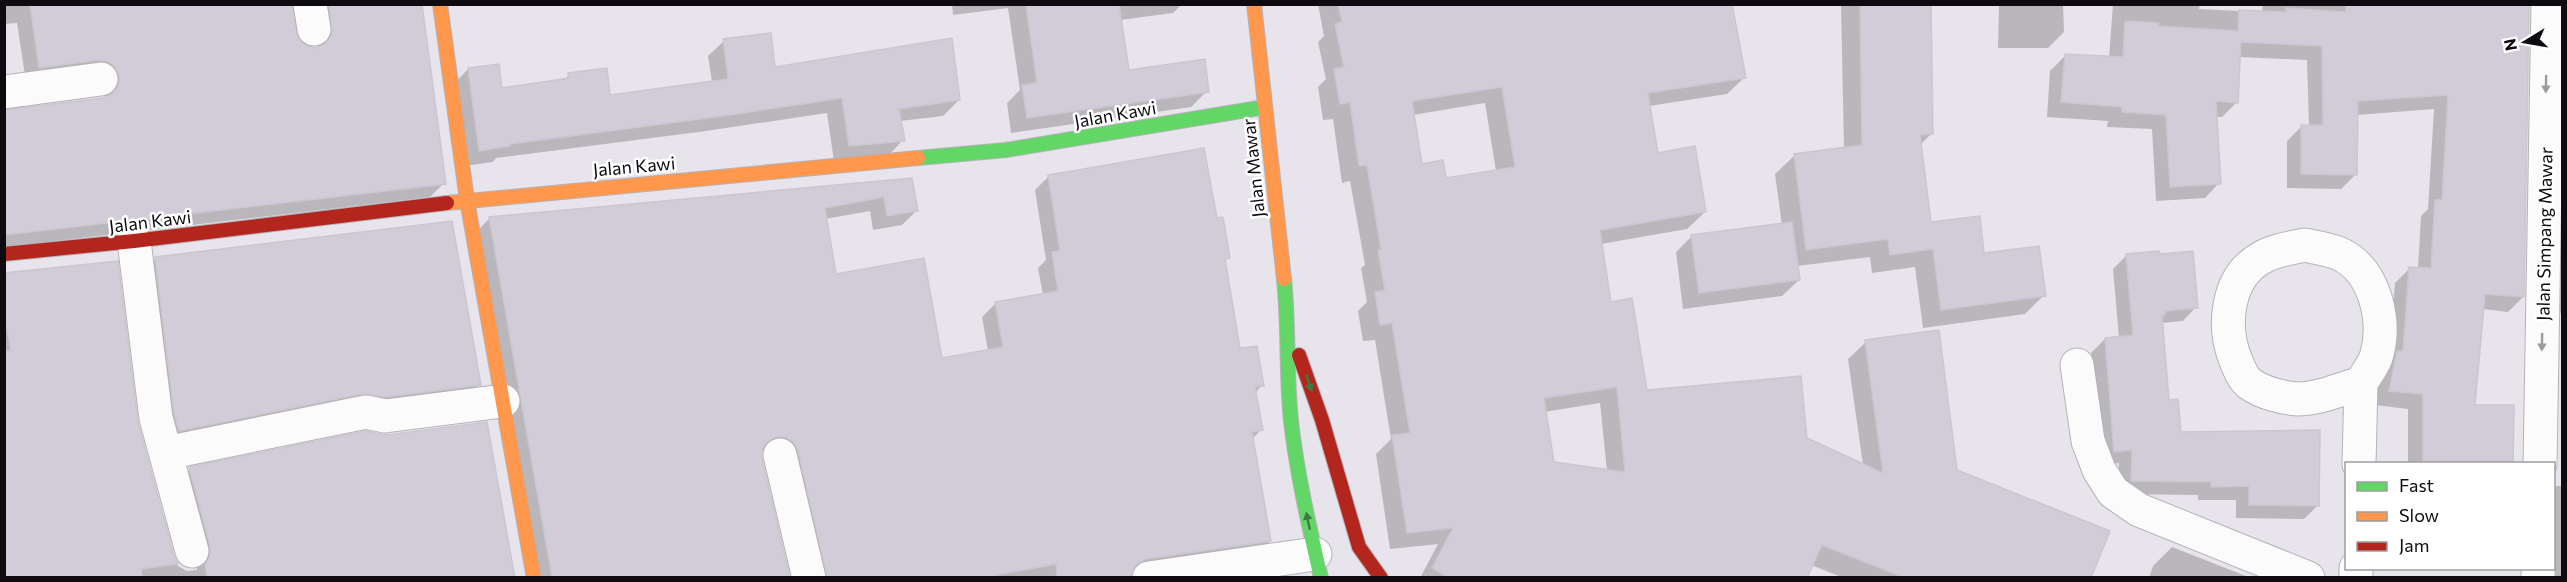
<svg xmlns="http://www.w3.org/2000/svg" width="2567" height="582" font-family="Commissioner,sans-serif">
  <rect width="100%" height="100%" fill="#e8e4ec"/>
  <!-- shadow -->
  <path fill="#0003" fill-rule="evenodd" d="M4,4H290L298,41L306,48H318L319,41L308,4H420L444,183L430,197L4,247V112L105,98L106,91L26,82L17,23L4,24Z
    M952,4H1182L1173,13L1120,20L1128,71L1207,91L1191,107L1011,133L1007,103L1020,90L1008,8L953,15Z
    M1318,4H1732L1745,77L1727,94L1649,106L1657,154L1705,212L1687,229L1601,244L1610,303L1645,392L1806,439L1863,465L1848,359L1866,342L1956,471L2090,578H1844L1811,565L1806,578H1420L1438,544L1390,549L1376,454L1391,439L1375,340L1363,341L1358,311L1367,302L1361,268L1365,265L1350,181L1342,183L1333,119L1323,120L1318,87L1326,79L1318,42L1324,36ZM1485,103L1496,171L1445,180L1421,165L1413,115ZM1600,403L1607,471L1553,464L1544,412Z
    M1841,4H1929L1931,134L1920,145L1930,224L2044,295L2025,314L1923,328L1915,267L1872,273L1870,257L1797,266L1799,280L1782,296L1683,309L1676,252L1692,236L1782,225L1775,174L1794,156L1844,149Z
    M1999,4H2063L2064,32L2048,48H1998Z
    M2113,4H2200L2199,9L2262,12L2263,4H2528L2523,297L2508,312L2482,309L2474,407L2511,464H2408V409L2375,405L2382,367L2389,360L2395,283L2410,268L2418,269L2421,216L2428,209L2434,109L2357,115L2356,174L2341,189L2287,188V141L2302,126H2309L2307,60L2239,57L2237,102L2222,117H2215L2219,183L2205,198L2156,201L2152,129L2107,127L2108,121L2047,117L2050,71L2065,56L2109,58Z
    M2562,4V311L2558,316Z
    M724,41L774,69L959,100L943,116L900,121L903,140L888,156L834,161L827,113L706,131L496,158L493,162L464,166L453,85L468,69L501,89L563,81L569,75L609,96L712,82L708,56Z
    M1049,176L1215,220L1228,258L1224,263L1239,350L1262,385L1255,393L1261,430L1252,439L1270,541L1256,555L1130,573V578H809L772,451L761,450L760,459L788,578H537L476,232L490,218L910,179L916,211L902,225L873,230L870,211L825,219L835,275L940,359L988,351L982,317L996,303L1043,295L1038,268L1046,260L1035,190Z
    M2127,255L2196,307L2183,321L2161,323L2167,401L2179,433L2318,505L2304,519L2236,518V500H2198V495L2118,494L2119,463L2101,465L2091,353L2105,339L2119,338L2113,269Z
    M156,259L479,384L466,398L166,444L142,272Z
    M4,274L136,423L172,556L178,566L187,571L197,570L176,483L190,469L513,578H4Z
    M2554,486H2562V578H2541L2554,568Z
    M2172,547L2251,578H2149L2153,566Z"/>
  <!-- building -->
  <path fill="#d2ccd9" stroke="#cac7ce" stroke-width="1.5" fill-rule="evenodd" d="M30,4H292L299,40L307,46L316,48L325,44L332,35L329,4H422L446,184L4,235V110L103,98L113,93L118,87L120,77L115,67L109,62L99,60L39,68Z
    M1026,4H1119L1129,70L1205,59L1209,92L1027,118L1022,85L1037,83Z
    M1338,4H1732L1746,78L1648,93L1658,153L1695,146L1706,212L1600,230L1611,302L1632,298L1647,390L1801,376L1807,438L1883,473L1865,340L1939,330L1957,470L2110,531L2091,578H1905L1822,545L1807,578H1449L1432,568L1453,528L1407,533L1392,435L1410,433L1392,323L1380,325L1375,292L1385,290L1378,250L1381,249L1367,165L1359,166L1350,102L1340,104L1334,69L1344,67L1335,24L1342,22ZM1502,87L1515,167L1446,178L1443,160L1422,164L1412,101ZM1617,387L1625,472L1554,462L1544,398Z
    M1860,4H1931L1933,134L1920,135L1931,222L1980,216L1984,253L2039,246L2046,296L1941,310L1933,249L1890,255L1888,239L1806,250L1794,154L1862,145Z
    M2346,4H2529L2524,297L2485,294L2475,405H2514L2513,464H2423V394L2389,391L2397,351H2403L2409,267L2431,268L2435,200H2442L2448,95L2358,101L2357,175L2301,174V125H2323L2322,46L2241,42L2238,103L2216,101L2221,184L2170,187L2166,115L2122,112V107L2061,102L2065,54L2123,57L2125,21L2159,23L2158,26L2238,31L2239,10L2286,12V8L2346,12Z
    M771,33L775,67L952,38L960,100L899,109L905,141L849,146L842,98L723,116L510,144V146L479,151L468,68L499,64L502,88L569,78L568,73L607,68L610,95L728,79L723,39Z
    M1204,148L1217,218L1223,217L1230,258L1225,259L1240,348L1257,346L1264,386L1255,387L1263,430L1252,432L1271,541L1146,559L1137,564L1131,578H1057L1056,564L981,578H827L798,451L793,442L786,437H776L767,442L762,449V459L790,578L552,577L489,217L912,178L918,211L887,216L884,197L825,208L836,274L924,258L942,358L1003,347L995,302L1058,291L1052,252L1060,251L1048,175Z
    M452,221L481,385L386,397L362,394L179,431L174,414L155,257Z
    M1792,222L1800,280L1699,293L1691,235Z
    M2159,251L2160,254L2193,251L2198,308L2165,311V315H2162L2169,400L2178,399L2181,432L2320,430L2319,506L2249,505V486L2211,487V482L2131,481L2132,450L2114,452L2105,338L2133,335L2126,254Z
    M118,261L138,423L174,556L178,564L141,569L142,578H4V351H11L4,312V273Z
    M487,422L515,578H207L205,565L210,556V546L189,467L366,431L387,435Z"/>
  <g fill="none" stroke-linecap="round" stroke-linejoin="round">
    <!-- street casing -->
    <g stroke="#b5b2b8" stroke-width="35">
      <path id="street" d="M310,4L314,29
        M4,92L101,79
        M134,241L156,418L192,551
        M2305,245C2316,248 2331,249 2342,255C2375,272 2386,320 2377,354C2375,364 2366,374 2361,383C2341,389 2319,399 2298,399C2283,398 2263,393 2250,384C2243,379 2239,368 2236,361C2222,327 2226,278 2261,258C2275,250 2290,248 2305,245Z
        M2077,365L2088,441L2099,470L2113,492L2139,510L2308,578
        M166,453L366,412L385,416L503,401
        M780,455L809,578
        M2359,464L2361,383
        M2540,464L2548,4
        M1149,578L1315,554
        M2356,578V568
        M2538,578V568"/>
    </g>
    <!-- fast casing -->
    <g stroke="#b5b2b8" stroke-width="16">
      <path id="fast" d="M918,158L1006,150L1265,107
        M1284,279C1289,326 1286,374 1291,421C1297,474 1309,526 1321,578"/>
    </g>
    <!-- slow casing -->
    <g stroke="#b5b2b8" stroke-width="16">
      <path id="slow" d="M440,4L467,200L534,578
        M1254,4L1284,279
        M447,203L918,158"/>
    </g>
    <!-- jam casing -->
    <g stroke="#b5b2b8" stroke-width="16">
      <path id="jam" d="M4,254L134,241L447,203
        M1299,355L1322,420L1359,547L1381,578"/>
    </g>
    <!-- street -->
    <use href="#street" stroke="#fcfbfc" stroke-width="33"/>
    <!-- fast -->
    <use href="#fast" stroke="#63d668" stroke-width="14"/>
    <!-- slow -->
    <use href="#slow" stroke="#ff974d" stroke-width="14"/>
    <!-- jam -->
    <use href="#jam" stroke="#b3261e" stroke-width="14"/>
  </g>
  <!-- one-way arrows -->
  <defs><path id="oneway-solid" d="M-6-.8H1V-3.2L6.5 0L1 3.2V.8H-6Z" transform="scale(1.5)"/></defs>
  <g fill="#9c9b9e">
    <use href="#oneway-solid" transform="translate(2546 84) rotate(91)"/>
    <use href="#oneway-solid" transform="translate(2542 342) rotate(91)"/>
  </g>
  <g fill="#3c7b40">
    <use href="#oneway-solid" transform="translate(1309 383) rotate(71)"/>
    <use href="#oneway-solid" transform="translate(1308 521) rotate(-102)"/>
  </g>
  <g text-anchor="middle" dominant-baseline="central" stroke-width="5" stroke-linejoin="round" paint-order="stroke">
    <!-- street labels -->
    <g font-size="18" fill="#0d0b10" stroke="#fff">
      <text transform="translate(1115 114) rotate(-10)">Jalan Kawi</text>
      <text transform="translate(634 166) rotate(-5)">Jalan Kawi</text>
      <text transform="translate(1253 168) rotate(-96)">Jalan Mawar</text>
      <text transform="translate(150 221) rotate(-7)">Jalan Kawi</text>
      <text transform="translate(2544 234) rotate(-89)">Jalan Simpang Mawar</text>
    </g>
  </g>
  <!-- border -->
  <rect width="2567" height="582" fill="none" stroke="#0d0b10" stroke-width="12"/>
  <!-- legend -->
  <rect x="2345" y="462" width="210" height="108" fill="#ffffff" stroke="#9e9d9f" stroke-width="1.5"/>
  <rect x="2357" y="482" width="30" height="9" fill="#63d668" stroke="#9e9d9f" stroke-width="1.5"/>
  <text x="2399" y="492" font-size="18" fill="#0d0b10">Fast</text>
  <rect x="2357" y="512" width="30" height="9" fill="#ff974d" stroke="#9e9d9f" stroke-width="1.5"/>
  <text x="2399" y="522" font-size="18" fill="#0d0b10">Slow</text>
  <rect x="2357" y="542" width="30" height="9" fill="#b3261e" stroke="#9e9d9f" stroke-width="1.5"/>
  <text x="2399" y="552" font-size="18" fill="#0d0b10">Jam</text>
  <!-- north arrow -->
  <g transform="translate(2525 42) rotate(259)" stroke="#ffffff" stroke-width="4.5" paint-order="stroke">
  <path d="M0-4.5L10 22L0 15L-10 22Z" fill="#0d0b10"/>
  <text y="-9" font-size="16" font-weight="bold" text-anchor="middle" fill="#0d0b10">N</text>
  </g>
</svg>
